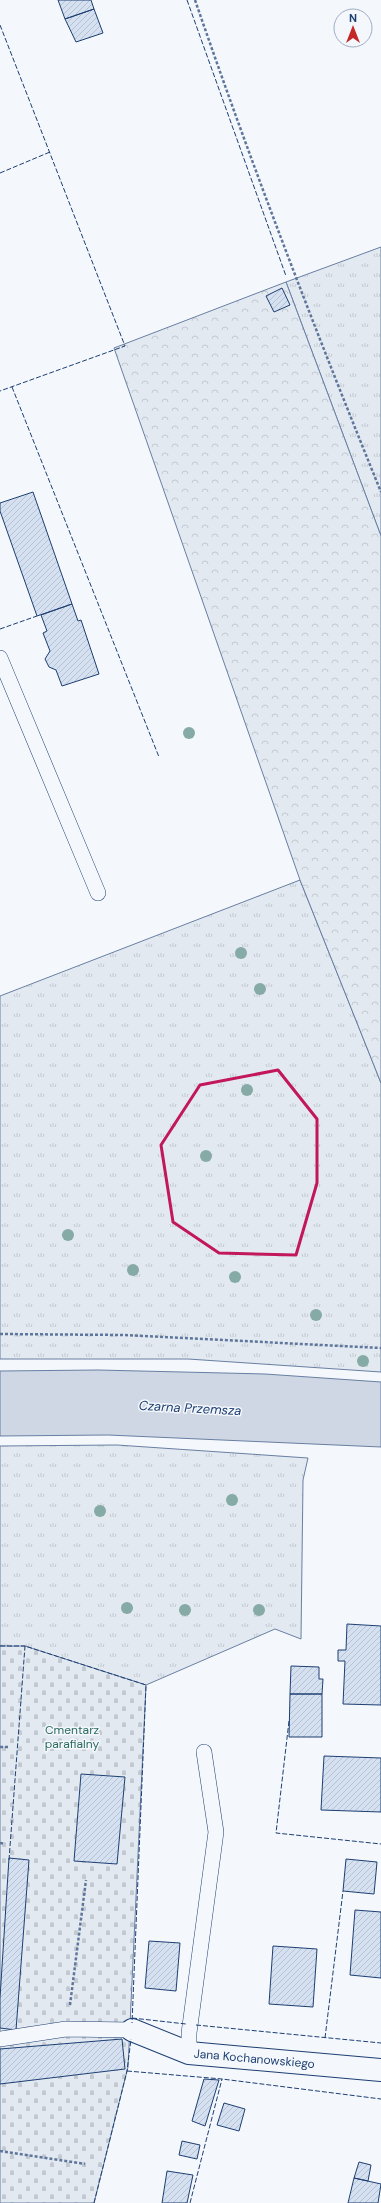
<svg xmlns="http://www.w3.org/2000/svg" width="381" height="2203" font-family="'DM Sans',sans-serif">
  <defs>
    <pattern id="grass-tufts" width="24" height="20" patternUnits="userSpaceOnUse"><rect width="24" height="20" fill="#e3e9f0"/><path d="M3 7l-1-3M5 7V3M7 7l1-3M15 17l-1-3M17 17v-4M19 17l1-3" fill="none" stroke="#c2c9d1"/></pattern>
    <pattern id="forest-crowns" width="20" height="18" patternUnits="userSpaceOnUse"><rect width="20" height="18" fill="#e3e9f0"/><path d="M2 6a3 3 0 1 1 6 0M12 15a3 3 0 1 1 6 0" fill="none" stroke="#c2c9d1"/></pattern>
    <pattern id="cemetery-stones" width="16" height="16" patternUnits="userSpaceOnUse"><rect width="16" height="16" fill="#e3e9f0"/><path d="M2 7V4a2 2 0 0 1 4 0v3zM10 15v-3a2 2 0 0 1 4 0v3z" fill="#c2c9d1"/></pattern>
    <pattern id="building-hatch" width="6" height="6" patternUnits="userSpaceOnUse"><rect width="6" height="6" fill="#d5e0f0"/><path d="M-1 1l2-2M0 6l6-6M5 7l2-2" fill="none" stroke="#b6c1d1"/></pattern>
  </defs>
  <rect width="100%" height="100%" fill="#f4f7fb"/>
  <!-- grass -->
  <path fill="url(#grass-tufts)" stroke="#687fa3" d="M381,247V536L286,282Z
    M300,880L381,1083V1372L188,1359H0V996Z
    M117,1445L308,1458L303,1480L301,1639L275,1629L146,1685L25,1647L0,1646V1446Z"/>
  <!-- forest -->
  <path fill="url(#forest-crowns)" stroke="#687fa3" d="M286,282L381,536V1083L300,880L114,348Z"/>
  <!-- cemetery -->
  <path fill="url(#cemetery-stones)" stroke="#687fa3" d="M0,1646H25L146,1685L128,2067L94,2203H0Z"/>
  <!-- water -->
  <path fill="#cfd7e4" stroke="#687fa3" d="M98,1370L265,1374L381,1382V1447L108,1435L0,1436V1371Z"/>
  <!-- building -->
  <path fill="url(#building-hatch)" stroke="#1d3f73" d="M58,0H91L94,9L65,19Z
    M94,9L103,33L76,42L65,19Z
    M282,288L290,305L274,312L266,296Z
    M33,492L72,604L37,616L0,511V503Z
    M72,604L78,621L81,620L99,674L62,686L56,670L49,667L45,659L50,651L43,633L47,631L41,615Z
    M347,1624L381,1626V1705L343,1704L345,1661H338V1650H346Z
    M291,1666L319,1667V1679H323L322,1694H290Z
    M290,1694H322V1737H289Z
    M324,1756L381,1758V1812L321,1810Z
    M81,1774L125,1777L117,1864L74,1861Z
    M9,1858L29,1860L16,2030L0,2028V1998Z
    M346,1859L377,1862L374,1894L343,1891Z
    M355,1910L381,1912V1978L350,1975Z
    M149,1941L180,1943L176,1991L145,1988Z
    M273,1946L317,1949L313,2007L269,2004Z
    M122,2039L125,2069L0,2084V2049Z
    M204,2079L219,2080L205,2126L192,2121Z
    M224,2103L245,2109L239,2131L217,2125Z
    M182,2141L200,2145L197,2159L179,2155Z
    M359,2162L371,2165L368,2181L354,2178Z
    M167,2171L193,2175L187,2203H162Z
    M354,2178L381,2184L378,2203H348Z"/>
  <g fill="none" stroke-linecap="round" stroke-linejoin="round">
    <!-- lane casing -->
    <g stroke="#1d3f73" stroke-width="16">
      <path id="lane" d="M0,658L98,893
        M0,2039L66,2029L132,2030
        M189,2053V2033L216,1832L204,1752"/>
    </g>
    <!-- street casing -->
    <g stroke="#1d3f73" stroke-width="24">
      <g id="street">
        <path id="s1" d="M132,2030L189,2053L381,2070"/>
      </g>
    </g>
    <!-- path -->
    <path stroke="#5e769c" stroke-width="2.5" stroke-dasharray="3 2" stroke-linecap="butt" d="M195,0C252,166 315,330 381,492
      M0,1334L124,1335L381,1348
      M0,1747H10
      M0,1843L5,1844
      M70,2005L86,1880
      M0,2151L85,2164"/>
    <!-- lane -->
    <use href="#lane" stroke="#f4f7fb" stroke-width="15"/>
    <!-- street -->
    <use href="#street" stroke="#f4f7fb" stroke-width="22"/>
    <!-- fence -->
    <path stroke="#1d3f73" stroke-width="1" stroke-dasharray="5 2" stroke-linecap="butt" d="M187,0L286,276
      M0,25L125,346L0,391
      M0,173L50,152
      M12,387L159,757
      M0,629L37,616
      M0,1646H25
      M289,1721L276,1833L381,1844
      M9,1860L25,1646L146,1685L132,2023
      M132,2018L186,2024
      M196,2025L381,2043
      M325,2038L343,1891
      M127,2071L222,2079L381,2099
      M94,2203L127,2071L131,2039
      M190,2203L222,2079"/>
  </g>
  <!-- trees -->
  <g fill="#86aba6">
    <circle cx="189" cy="733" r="6"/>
    <circle cx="241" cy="953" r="6"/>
    <circle cx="260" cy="989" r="6"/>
    <circle cx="247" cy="1090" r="6"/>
    <circle cx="206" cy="1156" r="6"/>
    <circle cx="68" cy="1235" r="6"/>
    <circle cx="133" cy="1270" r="6"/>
    <circle cx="235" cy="1277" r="6"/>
    <circle cx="316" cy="1315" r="6"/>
    <circle cx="363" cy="1361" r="6"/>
    <circle cx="232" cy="1500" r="6"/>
    <circle cx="100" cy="1511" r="6"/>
    <circle cx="127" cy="1608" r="6"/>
    <circle cx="185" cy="1610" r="6"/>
    <circle cx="259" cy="1610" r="6"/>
  </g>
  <!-- marked area -->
  <path fill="none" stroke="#c2185b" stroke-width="3" stroke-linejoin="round" d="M278,1070L317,1119V1183L296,1255L219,1253L173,1222L161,1145L200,1085Z"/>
  <g text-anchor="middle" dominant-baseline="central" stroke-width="3" stroke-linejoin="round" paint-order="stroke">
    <!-- park labels -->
    <g font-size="12" fill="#2c6c60" stroke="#f4f7fb">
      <text x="72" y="1730">Cmentarz<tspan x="72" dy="14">parafialny</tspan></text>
    </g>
    <!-- street labels -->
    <g font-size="12" fill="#1d3f73" stroke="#f4f7fb">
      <text stroke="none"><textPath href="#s1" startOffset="127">Jana Kochanowskiego</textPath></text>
    </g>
    <!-- water labels -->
    <g font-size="13" font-style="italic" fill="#1d3f73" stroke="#f4f7fb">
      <text transform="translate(190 1408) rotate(3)">Czarna Przemsza</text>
    </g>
  </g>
  <!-- north arrow -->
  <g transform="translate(353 28)"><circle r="19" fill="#f4f7fb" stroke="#9eadc5"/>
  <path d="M0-3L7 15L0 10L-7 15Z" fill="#c62828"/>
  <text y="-6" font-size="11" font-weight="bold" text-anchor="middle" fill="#1d3f73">N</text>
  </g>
</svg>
